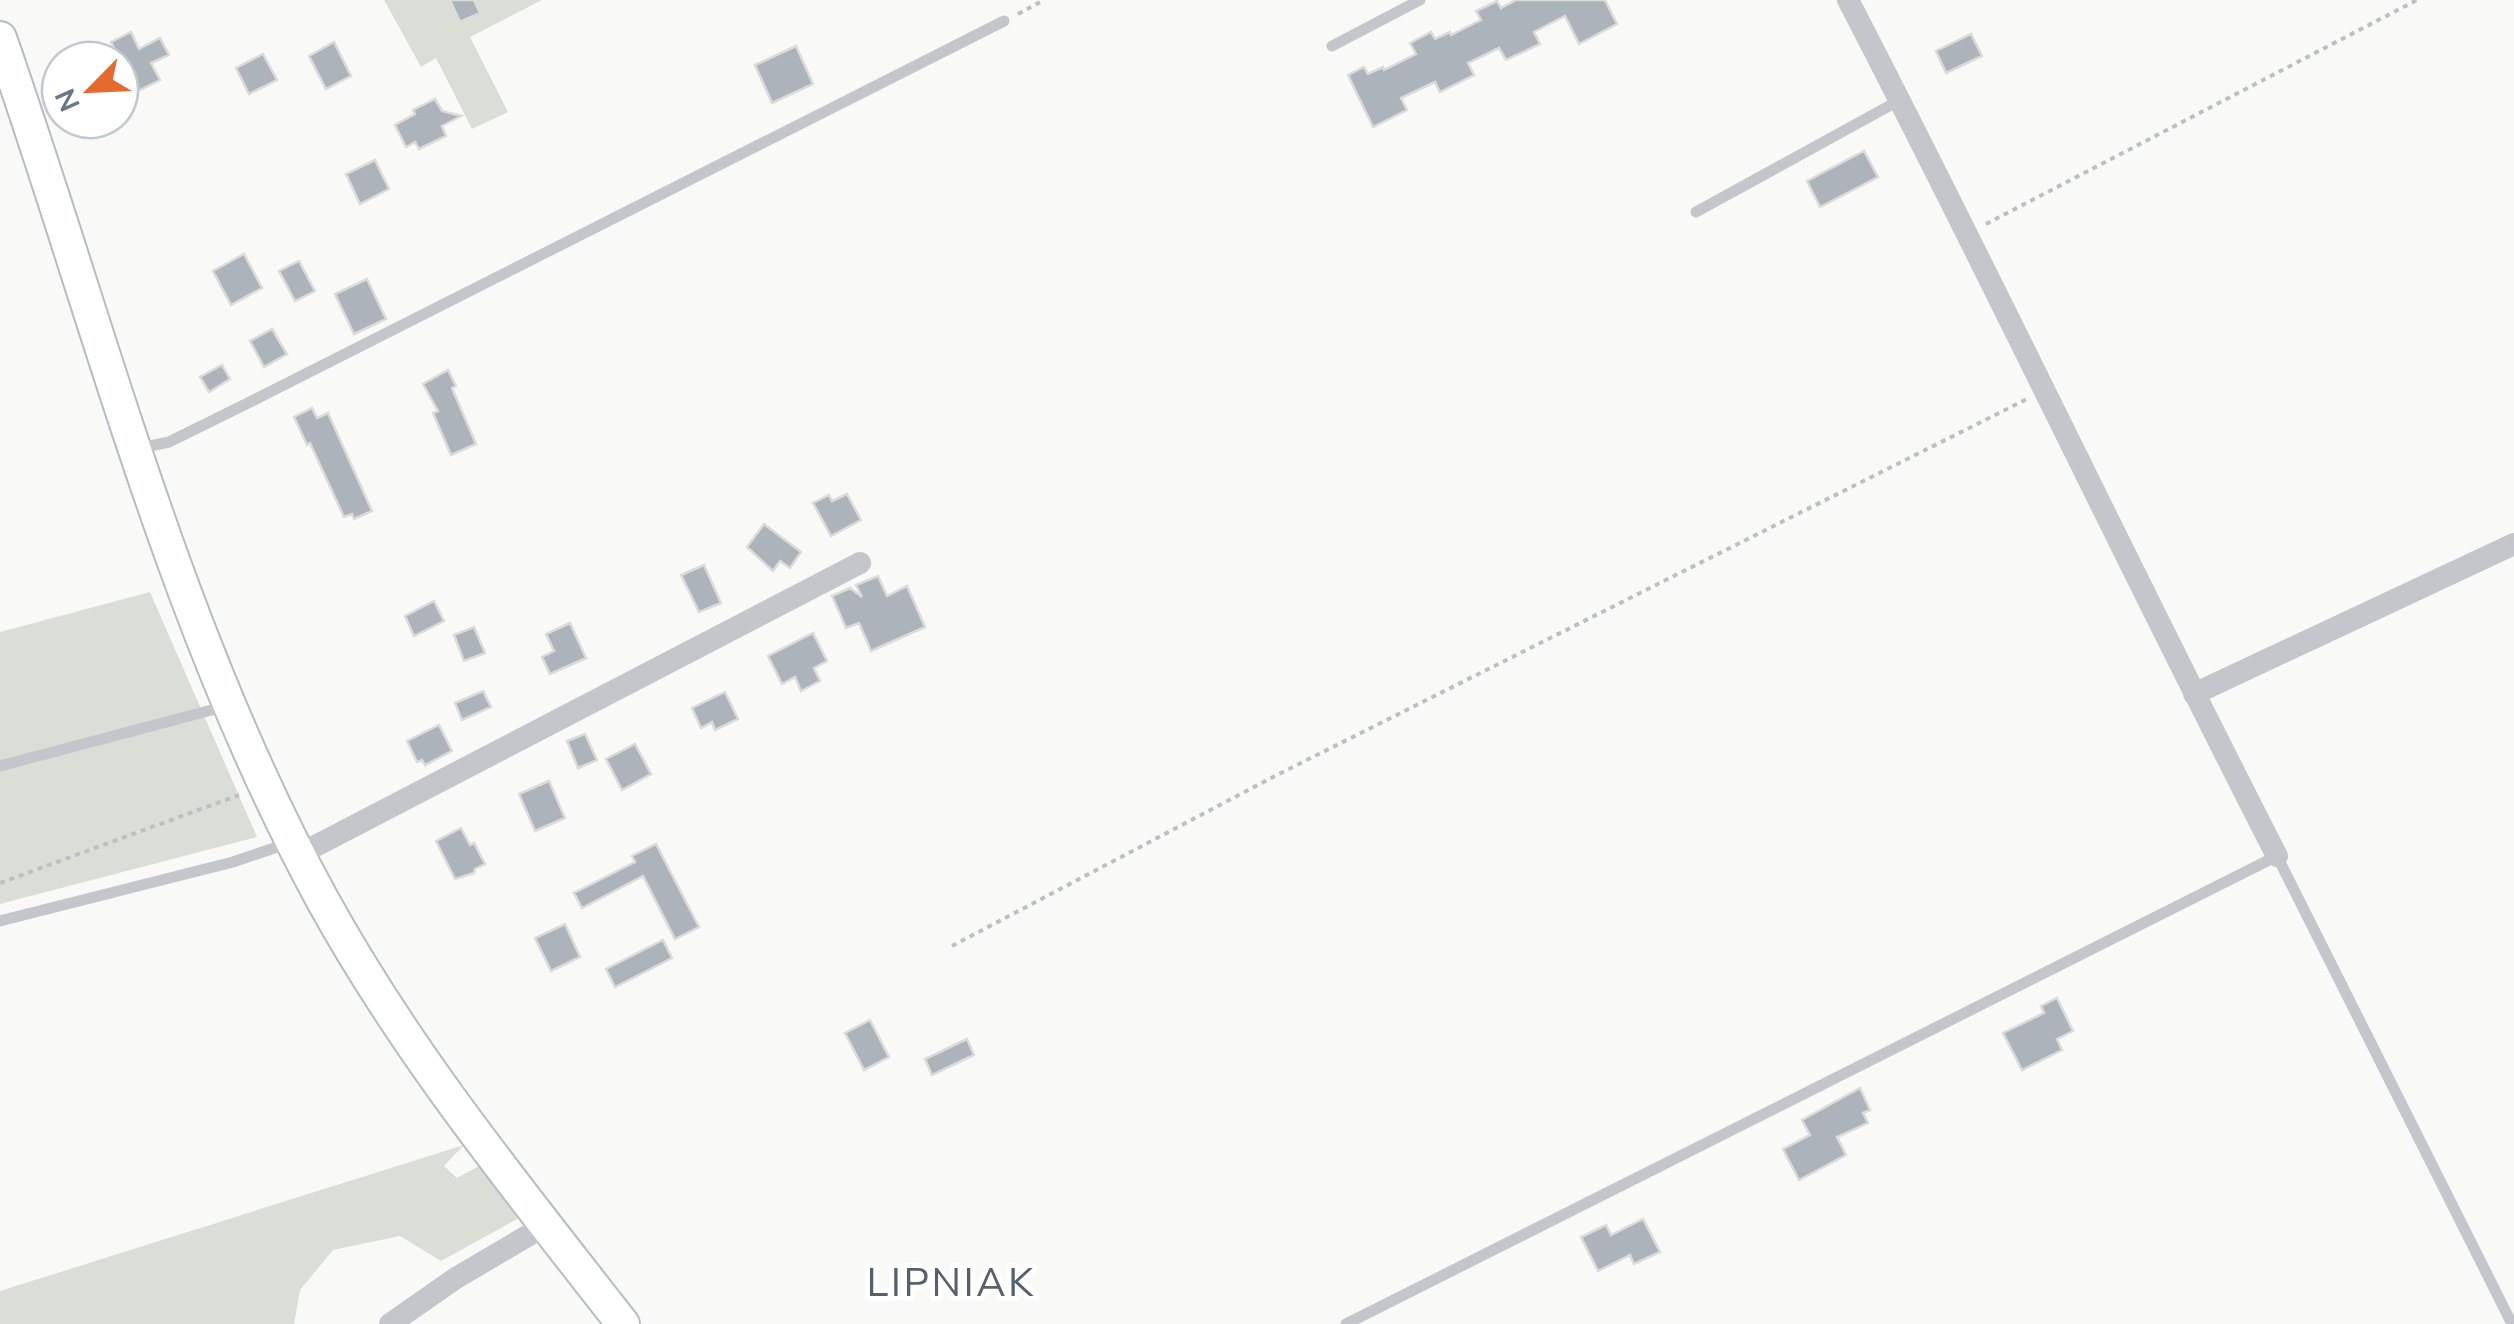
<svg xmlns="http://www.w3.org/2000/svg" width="2514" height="1324" font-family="'Nunito Sans',sans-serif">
  <rect width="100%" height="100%" fill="#f9faf8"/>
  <!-- grass -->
  <path fill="#d9dfd7" d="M384,0H542L470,37L508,112L472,129L436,58L421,67Z
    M150,592L257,837L0,904V632Z
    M464,1145L444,1166L457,1178L479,1166L519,1218L441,1261L400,1236L333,1250L300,1290L294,1324H0V1291Z"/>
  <!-- building -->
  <path fill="#acb3bb" stroke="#dbdcda" stroke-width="2.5" d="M450,0H474L480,13L460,22Z
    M1516,0H1605L1617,24L1579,44L1565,16L1534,32L1540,44L1506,60L1499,48L1468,63L1474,75L1440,92L1435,82L1401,98L1407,110L1373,127L1348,75L1364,67L1368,74L1383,67L1384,70L1416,54L1410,43L1431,32L1435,39L1450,32L1451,35L1481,20L1476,11L1497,1L1501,8Z
    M131,32L139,49L160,38L169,55L151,63L160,80L136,92L111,42Z
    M1971,34L1982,56L1946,73L1936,51Z
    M334,42L351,76L326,89L309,56Z
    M796,46L813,84L772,103L755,65Z
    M263,54L277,80L249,94L236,68Z
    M435,99L442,111L461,116L442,126L446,136L419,149L415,142L406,147L395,125L415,114L413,110Z
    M1864,151L1878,177L1820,207L1807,181Z
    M375,160L389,189L360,204L346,174Z
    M244,254L262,288L231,305L213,271Z
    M299,261L315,291L295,301L279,271Z
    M367,279L386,319L354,334L335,294Z
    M272,329L287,354L264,367L250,341Z
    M222,365L230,379L209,392L200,377Z
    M448,370L456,386L452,388L476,444L451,455L433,413L438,411L423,384Z
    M312,408L317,418L328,413L372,511L354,519L352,514L344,517L310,443L307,445L294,417Z
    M847,494L861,520L831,536L813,503L829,495L832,501Z
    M764,524L801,552L790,568L780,561L773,571L747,547Z
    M704,565L721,603L699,612L681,575Z
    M878,576L887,596L907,586L925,627L871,651L859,623L846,628L832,596L850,588L862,597L856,585Z
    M434,601L444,621L414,636L405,616Z
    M570,623L586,658L550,674L542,657L554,651L546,634Z
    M474,627L485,653L464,661L454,635Z
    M813,633L827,661L814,668L820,681L801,691L795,677L782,684L768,656Z
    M483,691L491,707L462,720L455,703Z
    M725,692L738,719L715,730L712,722L701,728L692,708Z
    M439,725L452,751L425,765L422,760L417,762L407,741Z
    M585,734L597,760L578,768L567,741Z
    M635,744L651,774L622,790L606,759Z
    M549,781L565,818L535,831L519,794Z
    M461,828L470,845L474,843L485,864L475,869L474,873L455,879L436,841Z
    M656,844L699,927L675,939L643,876L582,908L574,893L635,862L632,856Z
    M565,924L580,957L551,971L535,938Z
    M663,940L672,958L615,987L606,969Z
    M2057,998L2073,1031L2057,1039L2062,1050L2022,1070L2003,1033L2044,1013L2041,1006Z
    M870,1020L889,1057L864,1070L845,1033Z
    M967,1039L974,1055L932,1075L925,1059Z
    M1860,1088L1870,1110L1863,1113L1868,1123L1837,1137L1846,1155L1799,1180L1783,1149L1810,1135L1802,1120Z
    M1643,1219L1660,1252L1634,1264L1630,1255L1598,1271L1581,1237L1606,1225L1611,1235Z"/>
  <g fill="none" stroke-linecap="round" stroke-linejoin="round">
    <!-- secondary casing -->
    <g stroke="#b8bcc2" stroke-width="36">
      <path id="secondary" d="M0,38C101,327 174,628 322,899C406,1052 516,1187 623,1324"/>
    </g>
    <!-- path -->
    <path stroke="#bdc0c3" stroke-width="4" stroke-dasharray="5 5" stroke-linecap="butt" d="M1018,14L1044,0
      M1986,224L2417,0
      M0,883L239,795
      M952,946L1273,777L2027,399"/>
    <!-- lane -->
    <path stroke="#c3c7cc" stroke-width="11" d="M1332,46L1420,0
      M1696,212L1900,100
      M140,448L169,442L254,400L1004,21
      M0,766L227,706
      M0,921L233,862L289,843
      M1346,1324L2277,856L2512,1324"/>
    <!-- street -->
    <path stroke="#c3c7cc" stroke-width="22" d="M1848,0C1995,283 2131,572 2277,856
      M2194,694L2514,544
      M300,854L860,563
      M390,1324L456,1278L546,1225"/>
    <!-- secondary -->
    <use href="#secondary" stroke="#fff" stroke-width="32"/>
  </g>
  <g text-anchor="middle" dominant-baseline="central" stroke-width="10" stroke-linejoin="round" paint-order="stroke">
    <!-- quarter labels -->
    <g font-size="40" letter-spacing="2.5" fill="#57616e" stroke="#fff">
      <text x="951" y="1283">LIPNIAK</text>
    </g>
  </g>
  <!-- north arrow -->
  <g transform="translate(90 90) rotate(246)"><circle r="48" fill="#ffffff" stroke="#c3c9d0" stroke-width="2.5"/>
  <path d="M0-8L18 38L0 25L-18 38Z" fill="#e46a2e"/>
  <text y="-15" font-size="28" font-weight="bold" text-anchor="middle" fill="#697789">N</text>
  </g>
</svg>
